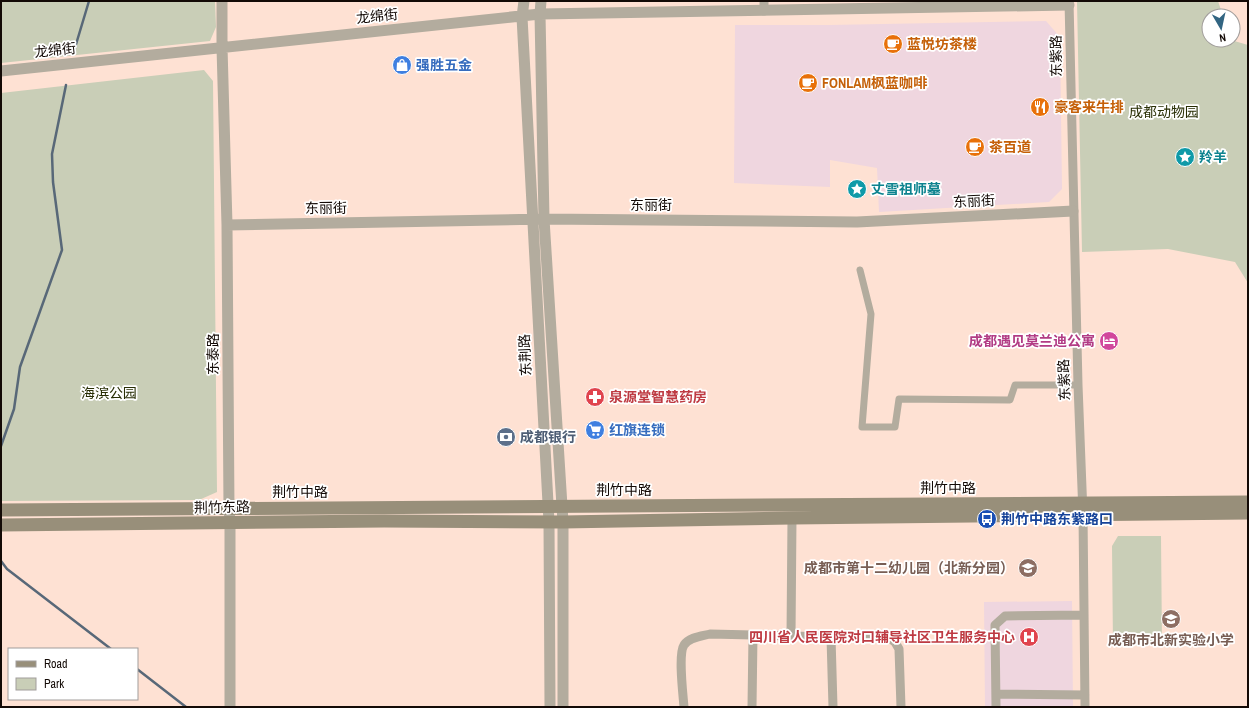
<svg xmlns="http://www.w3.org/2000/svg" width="1249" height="708" font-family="'Archivo Narrow','Noto Sans SC',sans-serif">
  <rect width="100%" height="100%" fill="#fee1d3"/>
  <!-- commercial -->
  <path fill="#efd6df" d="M1046,21L1060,37L1062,189L1049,202L879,212L877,168L830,160V187L734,183L735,25H829Z
    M1072,601L1073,707H985L984,602Z"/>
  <!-- green -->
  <path fill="#c9ceb7" d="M1,1H215L216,27L210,41L1,63Z
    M1077,1H1218L1223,16H1209V40H1231L1248,45V283L1235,262L1168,249L1082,252Z
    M204,70L213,81L217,492L199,500L1,501V93Z
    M1118,536H1161L1162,645L1113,646L1112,546Z"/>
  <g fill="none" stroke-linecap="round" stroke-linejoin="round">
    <!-- stream -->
    <path stroke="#586878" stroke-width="2.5" d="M74,51L89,1
      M1,446L14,409L20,367L62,250L53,182L52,154L66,85
      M1,561L7,569L111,649
      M137,669L186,707"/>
    <!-- pedestrian -->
    <path stroke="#b3ac9e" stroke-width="7" d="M860,270L871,314L862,427H895L899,399L1010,400L1015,385H1078"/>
    <!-- minor -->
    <path stroke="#b3ac9e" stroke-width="9" d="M1069,1L1078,385L1083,514L1085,707
      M764,11V1
      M791,636L792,518
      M831,637L833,707
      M996,694L1085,695
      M684,707C683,694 678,654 684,645C689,637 702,636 710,634L831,637H888L895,642L899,649L901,707
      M752,707L753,635
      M996,707L995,625L1005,616L1084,615"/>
    <!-- tertiary -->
    <path stroke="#b3ac9e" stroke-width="11" d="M222,1V47L227,225L229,509L230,523V707
      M524,1L522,17L549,522L550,707
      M541,1L540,14L544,219L563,522V707
      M1,71L540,14L1069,5
      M227,225L544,219L857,222L1073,211"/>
    <!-- secondary -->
    <path stroke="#988f7a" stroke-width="13" d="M1,510L1248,502
      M1,525L384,521L563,522L792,518L1248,513"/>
  </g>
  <!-- icons -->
  <defs>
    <g id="cafe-disc" transform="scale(1)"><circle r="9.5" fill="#e8710a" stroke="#fff"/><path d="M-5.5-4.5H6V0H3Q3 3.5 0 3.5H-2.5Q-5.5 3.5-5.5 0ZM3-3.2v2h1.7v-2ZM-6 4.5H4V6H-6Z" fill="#fff"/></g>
    <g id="shop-disc" transform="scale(1)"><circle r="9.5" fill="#3f7fe0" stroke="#fff"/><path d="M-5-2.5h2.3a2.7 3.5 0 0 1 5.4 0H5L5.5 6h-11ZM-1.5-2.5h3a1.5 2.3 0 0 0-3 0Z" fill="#fff"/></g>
    <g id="restaurant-disc" transform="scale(1)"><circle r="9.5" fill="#e8710a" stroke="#fff"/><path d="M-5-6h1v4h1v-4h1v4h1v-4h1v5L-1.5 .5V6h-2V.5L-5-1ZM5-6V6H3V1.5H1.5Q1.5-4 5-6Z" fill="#fff"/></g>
    <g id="sight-disc" transform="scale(1)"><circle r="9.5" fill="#0f9aa8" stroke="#fff"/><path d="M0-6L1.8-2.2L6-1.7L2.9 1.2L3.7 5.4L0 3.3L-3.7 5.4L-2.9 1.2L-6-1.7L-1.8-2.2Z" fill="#fff"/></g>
    <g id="hotel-disc" transform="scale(1)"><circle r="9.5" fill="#d1479c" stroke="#fff"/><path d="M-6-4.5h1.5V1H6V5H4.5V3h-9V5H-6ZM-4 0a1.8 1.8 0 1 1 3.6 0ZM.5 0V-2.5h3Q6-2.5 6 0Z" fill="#fff"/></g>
    <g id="pharmacy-disc" transform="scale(1)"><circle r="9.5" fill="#e0444e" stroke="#fff"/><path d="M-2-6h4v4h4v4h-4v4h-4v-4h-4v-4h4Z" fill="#fff"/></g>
    <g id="supermarket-disc" transform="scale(1)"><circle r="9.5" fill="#3f7fe0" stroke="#fff"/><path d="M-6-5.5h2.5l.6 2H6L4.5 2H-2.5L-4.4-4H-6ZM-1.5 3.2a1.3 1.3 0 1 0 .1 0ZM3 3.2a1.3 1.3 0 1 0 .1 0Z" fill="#fff"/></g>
    <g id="bank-disc" transform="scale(1)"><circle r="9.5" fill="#5c6f8a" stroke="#fff"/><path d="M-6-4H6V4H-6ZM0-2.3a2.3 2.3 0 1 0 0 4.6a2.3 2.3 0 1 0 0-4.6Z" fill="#fff"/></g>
    <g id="bus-disc" transform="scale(1)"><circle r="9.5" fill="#1a4fb4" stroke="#fff"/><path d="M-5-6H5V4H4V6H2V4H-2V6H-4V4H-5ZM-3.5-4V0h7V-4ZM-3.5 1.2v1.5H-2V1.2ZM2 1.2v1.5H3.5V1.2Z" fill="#fff"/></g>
    <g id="school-disc" transform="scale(1)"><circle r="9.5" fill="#8d6e63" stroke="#fff"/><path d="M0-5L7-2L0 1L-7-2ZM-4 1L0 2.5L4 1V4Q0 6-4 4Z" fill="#fff"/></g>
    <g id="hospital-disc" transform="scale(1)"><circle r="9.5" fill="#e0444e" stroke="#fff"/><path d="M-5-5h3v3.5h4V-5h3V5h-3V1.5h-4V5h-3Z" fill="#fff"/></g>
  </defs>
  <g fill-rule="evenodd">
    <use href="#cafe-disc" x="893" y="44"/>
    <use href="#shop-disc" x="402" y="65"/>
    <use href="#cafe-disc" x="808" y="83"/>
    <use href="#restaurant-disc" x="1040" y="107"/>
    <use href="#cafe-disc" x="975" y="147"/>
    <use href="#sight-disc" x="1185" y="157"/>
    <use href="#sight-disc" x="857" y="189"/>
    <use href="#hotel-disc" x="1109" y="341"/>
    <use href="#pharmacy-disc" x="595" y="397"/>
    <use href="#supermarket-disc" x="595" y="430"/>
    <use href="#bank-disc" x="506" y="437"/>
    <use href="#bus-disc" x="987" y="519"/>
    <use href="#school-disc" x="1028" y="568"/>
    <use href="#school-disc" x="1171" y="619"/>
    <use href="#hospital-disc" x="1029" y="637"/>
  </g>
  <g text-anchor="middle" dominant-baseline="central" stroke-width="3.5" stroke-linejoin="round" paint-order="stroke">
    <!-- street labels -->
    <g font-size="14" fill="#130a06" stroke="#fff">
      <text transform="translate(377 16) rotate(-6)">龙绵街</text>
      <text transform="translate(55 50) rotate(-6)">龙绵街</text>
      <text transform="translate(1056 56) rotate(-91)">东紫路</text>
      <text transform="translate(974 201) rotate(-3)">东丽街</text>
      <text x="651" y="205">东丽街</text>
      <text transform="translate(326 208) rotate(-1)">东丽街</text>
      <text transform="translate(213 354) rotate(-90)">东泰路</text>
      <text transform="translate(525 355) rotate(-93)">东荆路</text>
      <text transform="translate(1064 380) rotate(-92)">东紫路</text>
      <text x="948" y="488">荆竹中路</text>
      <text x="624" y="490">荆竹中路</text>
      <text x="300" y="492">荆竹中路</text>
      <text transform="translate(222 507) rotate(-1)">荆竹东路</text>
    </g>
    <!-- food labels -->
    <g font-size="14" font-weight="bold" fill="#c56008" stroke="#fff" text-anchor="start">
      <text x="907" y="44">蓝悦坊茶楼</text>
      <text x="822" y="83">FONLAM枫蓝咖啡</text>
      <text x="1054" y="107">豪客来牛排</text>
      <text x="989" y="147">茶百道</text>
    </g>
    <!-- shop labels -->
    <g font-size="14" font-weight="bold" fill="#366cbe" stroke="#fff" text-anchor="start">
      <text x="416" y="65">强胜五金</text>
      <text x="609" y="430">红旗连锁</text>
    </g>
    <!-- park labels -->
    <g font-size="14" fill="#282e04" stroke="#fff">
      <text x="1164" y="112">成都动物园</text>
      <text x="109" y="393">海滨公园</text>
    </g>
    <!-- culture labels -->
    <g font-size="14" font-weight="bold" fill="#0d838f" stroke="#fff" text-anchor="start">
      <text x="1199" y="157">羚羊</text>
      <text x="871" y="189">丈雪祖师墓</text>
    </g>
    <!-- hotel labels -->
    <g font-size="14" font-weight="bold" fill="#b23c85" stroke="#fff" text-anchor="end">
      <text x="1095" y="341">成都遇见莫兰迪公寓</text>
    </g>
    <!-- health labels -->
    <g font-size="14" font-weight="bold" fill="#be3a42" stroke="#fff" text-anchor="start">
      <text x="609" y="397">泉源堂智慧药房</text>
      <text x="1015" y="637" text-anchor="end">四川省人民医院对口辅导社区卫生服务中心</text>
    </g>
    <!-- service labels -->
    <g font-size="14" font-weight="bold" fill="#4e5e75" stroke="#fff" text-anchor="start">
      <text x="520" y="437">成都银行</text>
    </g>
    <!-- transit labels -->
    <g font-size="14" font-weight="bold" fill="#164399" stroke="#fff" text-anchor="start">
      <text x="1001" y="519">荆竹中路东紫路口</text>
    </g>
    <!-- education labels -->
    <g font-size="14" font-weight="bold" fill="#785e54" stroke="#fff" text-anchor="end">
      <text x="1014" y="568">成都市第十二幼儿园（北新分园）</text>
      <text x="1171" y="640" text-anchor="middle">成都市北新实验小学</text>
    </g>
  </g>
  <!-- border -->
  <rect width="1249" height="708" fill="none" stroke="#130a06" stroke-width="4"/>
  <!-- legend -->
  <rect x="8" y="648" width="130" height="52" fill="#ffffff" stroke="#a19d9b"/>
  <rect x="16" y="661" width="20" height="6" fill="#988f7a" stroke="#a19d9b"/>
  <text x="44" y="668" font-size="12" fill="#130a06">Road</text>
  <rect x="16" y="678" width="20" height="12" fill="#c9ceb7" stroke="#a19d9b"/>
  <text x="44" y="688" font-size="12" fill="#130a06">Park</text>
  <!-- north arrow -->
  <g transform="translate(1221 28) rotate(171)"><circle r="19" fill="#ffffff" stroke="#a19d9b"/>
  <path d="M0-3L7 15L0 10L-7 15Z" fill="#326582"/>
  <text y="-6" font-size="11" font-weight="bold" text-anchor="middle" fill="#130a06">N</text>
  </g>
</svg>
